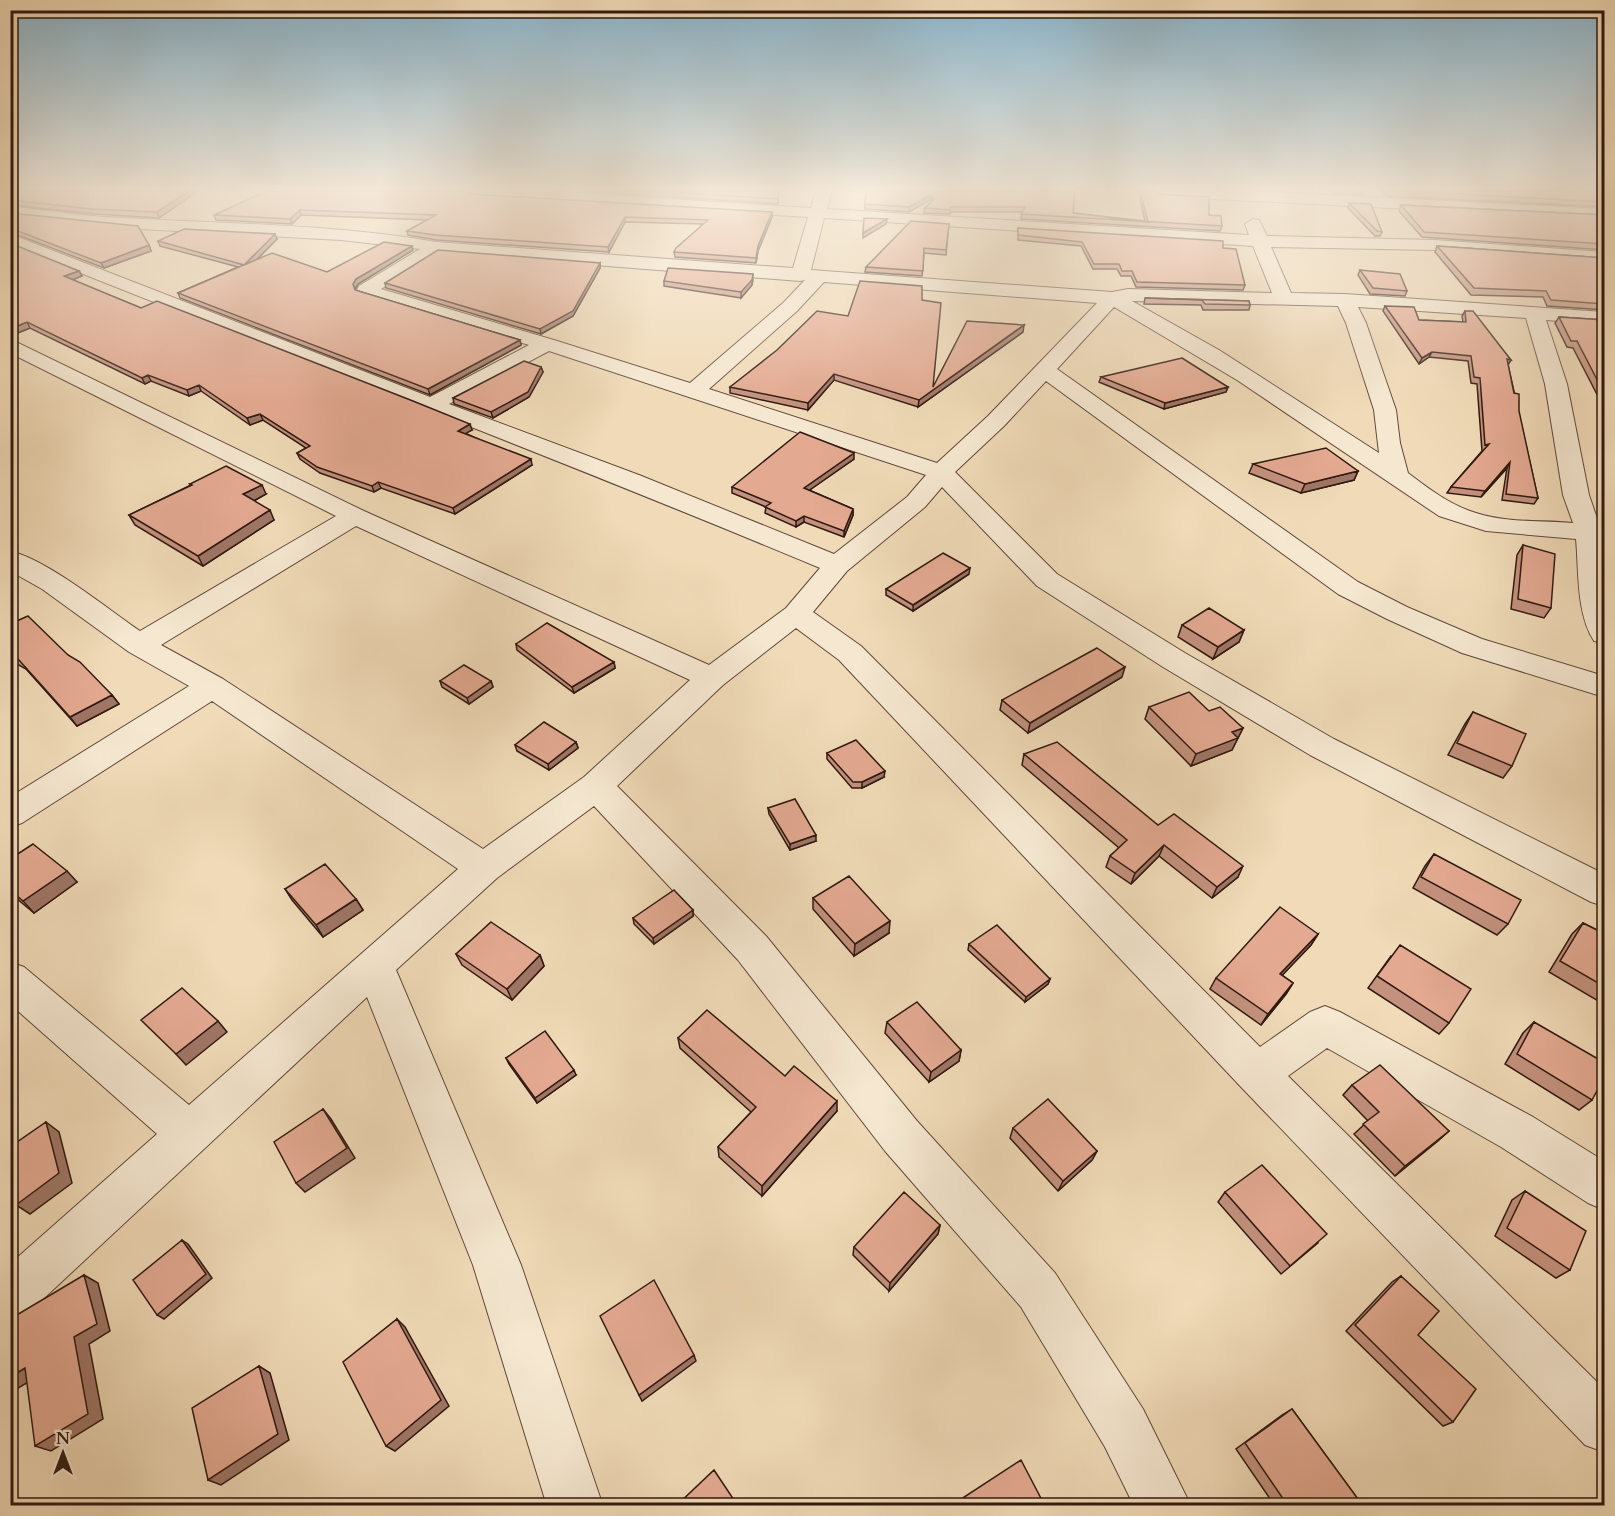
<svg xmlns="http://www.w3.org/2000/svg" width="1615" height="1516" font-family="Cardo,serif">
  <rect width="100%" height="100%" fill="#f0dab7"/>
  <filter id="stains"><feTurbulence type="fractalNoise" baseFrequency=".00333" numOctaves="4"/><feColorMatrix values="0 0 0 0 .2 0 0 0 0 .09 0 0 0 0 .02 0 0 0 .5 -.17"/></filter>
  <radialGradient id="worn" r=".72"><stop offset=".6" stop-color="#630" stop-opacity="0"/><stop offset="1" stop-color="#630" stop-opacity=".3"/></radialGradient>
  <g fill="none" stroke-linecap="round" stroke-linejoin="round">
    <!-- street casing -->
    <g stroke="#60493a" stroke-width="2">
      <path id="street" d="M463,191H547L811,208L816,191H832L827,209L1249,235L1245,224L1253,219L1259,220L1267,236L1435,240L1604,252V262L1435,250L1271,247L1291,293L1345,294L1604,312V324L1546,320L1567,384L1589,495L1600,527L1604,528V643L1594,641C1576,613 1579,571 1576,539L1486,531L1439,516L1237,380L1114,307L1057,369L1358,582L1407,607L1482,639L1604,676V697L1462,653L1387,619L1338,594L1046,381L1004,426L955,472L1057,574L1185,653L1334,739L1604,874V906L1591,902L1310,755L1163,667L1037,586L942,487L925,507L847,571L813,612L861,646L1260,1047L1310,1012L1325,1006L1340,1012L1533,1117L1604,1161V1210L1588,1203L1501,1147L1327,1048L1288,1076L1604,1389V1452L1585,1445L1242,1088L839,660L796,628L723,685L617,786L766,936L917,1121L1055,1273L1143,1409L1191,1506H1134L1105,1447L1021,1307L885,1151L738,960L594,806L497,878L396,970L521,1265L603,1506H547L473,1265L367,997L27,1314L10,1321V1264L157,1134L10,1004V962L24,967L189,1105L458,869L212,701L22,823L10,827V797L189,686L129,652L42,589L10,571V551C48,560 106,608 140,631L336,516L10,353V339L364,511L709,665L786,608L820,568C552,456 280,353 10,245V234L430,397L529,345L359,294L357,290L359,286L420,249L341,240L103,227L10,216V206C42,210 74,215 106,217C216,224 327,223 436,242L793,268L808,217L471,196ZM824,218L1253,246L1272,293L1128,289L1112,292L811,270ZM439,253L800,281L805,280L783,303L690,383L554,340L381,289ZM824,282L1097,303L988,416L937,463L709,389L797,311ZM1132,301L1338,306L1346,323L1374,410L1379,453L1219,350ZM1358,307L1526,318L1545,384L1563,495L1573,523C1541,520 1506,523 1476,513C1450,505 1429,489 1408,473L1400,443L1396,410L1366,323ZM549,351L926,475L907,497L834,554L639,475L449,404ZM356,526L690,680L584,777L483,849L223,679L161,645Z
        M1150,191H1251L1604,209V219L1158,196Z"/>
    </g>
    <!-- street -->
    <use href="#street" fill="#f5e7d0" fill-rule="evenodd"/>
  </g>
  <!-- wall -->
  <path fill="#c3917d" stroke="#301910" stroke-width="1.5" d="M10,191H198L159,218L94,214L10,205Z
    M582,191H779L778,204Z
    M866,191H1075L1073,213L1145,221L1138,191H1155L1159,194L1209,215L1222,226L1220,231L1021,219L1022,212H950V214L924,213L925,208L932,201L931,199L909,212L865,209Z
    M1331,191H1364L1363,194L1333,193Z
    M1382,191H1605V207L1386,196Z
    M470,194L772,217L758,251L756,263L675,257L674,252L703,224L625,222L609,252L436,240L408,235L407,231L427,220L301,215L292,224L216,220L214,215Z
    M1349,203L1382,232L1380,236H1375L1348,208Z
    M1401,205L1605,215V250L1422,237L1399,211Z
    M10,213L149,245L151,251L104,268L10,232Z
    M949,224L946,255L924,253L922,276L865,272L866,267Z
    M1018,228L1223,248L1245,285L1243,290L1136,287L1131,276H1121L1117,269H1093L1081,246L1018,240Z
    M277,239L257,260L327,272L413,250L358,284L355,290L520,340L521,345L430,395L180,298L178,293L238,267L160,246L158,241Z
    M1437,246L1605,258V310L1547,306L1543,297L1471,295L1435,252Z
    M600,263V268L573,316L541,334L386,288L385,283Z
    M1360,270L1407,291L1405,296L1370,294L1358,275Z
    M79,271L82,276L72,280L141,308L472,430L465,433L532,465L455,514L381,488L374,492L320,473L300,459L297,453L306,448L263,420L250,425L201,391L189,396L151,381L145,384L30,328L10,336Z
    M753,280L752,285L741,298L664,286V281Z
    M1145,298L1249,301L1250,305L1249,310H1203L1201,305L1144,304Z
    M922,300L933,387L1023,332L918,407L834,380L808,410L730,393V387L848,316Z
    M1385,306L1419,320L1463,322L1462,316L1465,311L1511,360L1508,365L1538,498L1534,504L1502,500L1507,468L1481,497L1447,493L1451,487L1482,451L1477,384L1471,383L1468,361L1429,357L1419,364L1383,311Z
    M1559,317L1605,320V410L1573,348L1567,347L1555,323Z
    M541,367L543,372L529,397L493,418L454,404L453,398Z
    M1101,377L1228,387L1226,392L1164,409L1099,382Z
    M854,459L809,490L853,509V515L844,537L804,522L796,527L765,513L766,507L732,493V487Z
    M1253,464L1358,471L1354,480L1301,493L1249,473Z
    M190,484L266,494L254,501L274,520L203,566L135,525L129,515L191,485Z
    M1523,545L1551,608L1544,618L1511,609L1517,555Z
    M969,574L913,611L886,595V589Z
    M10,624L68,655L112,695L119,704L77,726L26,669L10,660Z
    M1182,625L1244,630L1239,642L1213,659L1178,637Z
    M516,644L614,662L615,668L574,693L517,650Z
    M1122,677L1028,733L1000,710L1002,700Z
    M440,681H491L493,687L469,704L442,687Z
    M1149,707L1243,728L1232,750L1191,766L1145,719Z
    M1473,712L1512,766L1503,778L1448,755L1465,724Z
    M576,742L578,748L549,770L517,751L515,745Z
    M827,753L884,777L862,788H852L827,759Z
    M1024,754L1158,825L1238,877L1212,898L1159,856L1131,884L1106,867L1110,856L1119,848L1022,765Z
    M768,808L816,841L790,850L769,814Z
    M1434,854L1508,924L1497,935L1413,888L1425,866Z
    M10,859L77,882L34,913L10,893Z
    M285,889L356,899L363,910L323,937L292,900Z
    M813,898L889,933L854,956L813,909Z
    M693,910V916L654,944L634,924L633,918Z
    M1583,923L1605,934V1005L1549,972L1572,934Z
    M1318,934L1311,945L1282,975L1293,983L1286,994L1261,1025L1210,989L1216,978Z
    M969,944L1050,979L1048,984L1025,1002L968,950Z
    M456,954L540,955L544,966L512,1000L462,965Z
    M1391,956L1449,1023L1439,1034L1368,988Z
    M887,1022L961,1050L959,1061L929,1082L885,1033Z
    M1534,1022L1592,1100L1579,1110L1505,1064L1523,1033Z
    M678,1038L785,1076L837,1111L762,1196L719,1157L718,1147L751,1112L680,1048Z
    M506,1058L576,1075L537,1103L509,1064Z
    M1352,1085L1449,1131L1395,1176L1354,1134L1368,1121L1343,1095Z
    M1013,1128L1097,1151L1092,1160L1058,1191L1010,1138Z
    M1525,1191L1570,1270L1556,1278L1495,1236L1512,1200Z
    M1225,1192L1318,1243L1281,1274L1218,1202Z
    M940,1225L938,1234L889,1291L853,1255L854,1247Z
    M1401,1276L1418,1335L1453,1422L1443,1426L1346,1331L1392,1282Z
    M1292,1409L1363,1506H1275L1236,1449L1282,1415Z"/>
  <!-- shaded-wall -->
  <path fill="#9f7666" stroke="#301910" stroke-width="1.5" d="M189,191H198L159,218L157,212Z
    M931,195V199L909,212V207Z
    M300,210L301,215L292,224L290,219Z
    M772,212V217L758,251L756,263L758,246Z
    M625,217V222L609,252L608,247Z
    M887,219L886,224L863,238V233Z
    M275,234L277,239L246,270L244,265Z
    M149,245L151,251L104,268L101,263Z
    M412,246L413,250L358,284L355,289L353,284L356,279Z
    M600,263V268L573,316L541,334L540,329Z
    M79,271L82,276L67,282L64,276Z
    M753,274L752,285L741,298V292Z
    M27,322L30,328L10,336V329Z
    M1024,325L1023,332L918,407L919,400Z
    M520,340L521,345L430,395L428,389Z
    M1432,352L1429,357L1419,364L1422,358Z
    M541,367L543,372L529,397L493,418L491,412Z
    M834,374V380L808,410V403Z
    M148,375L151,381L145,384L142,378Z
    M199,385L201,391L189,396L187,390Z
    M1228,387L1226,392L1164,409L1165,403Z
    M260,414L263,420L250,425L247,418Z
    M470,424L472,430L460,437L458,431Z
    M854,453V459L804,494V488Z
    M531,459L532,465L455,514L453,508Z
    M1510,462L1507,468L1481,497L1485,491Z
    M1358,471L1354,480L1301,493L1305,484Z
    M378,482L381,488L374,492L372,486Z
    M262,485L266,494L248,504L243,494Z
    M853,509V515L844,537V531Z
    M270,510L274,520L203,566L198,556Z
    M804,516V522L796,527V521Z
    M970,568L969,574L913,611V605Z
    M1244,630L1239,642L1213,659L1218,647Z
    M614,662L615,668L574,693L572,687Z
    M1125,667L1122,677L1028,733L1030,723Z
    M491,681L493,687L469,704L467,698Z
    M112,695L119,704L77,726L70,717Z
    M1243,728L1232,750L1191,766L1196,754L1232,732Z
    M576,742L578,748L549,770L548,764Z
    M885,771L884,777L862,788V782Z
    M816,835V841L790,850V844Z
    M1164,845L1159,856L1131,884L1135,873Z
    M1243,866L1238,877L1212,898L1217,887Z
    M67,871L77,882L34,913L23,901Z
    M356,899L363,910L323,937L316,925Z
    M693,910V916L654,944L653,938Z
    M890,921L889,933L854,956L855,944Z
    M1318,934L1311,945L1273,985L1280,974Z
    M540,955L544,966L512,1000L507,989Z
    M1050,979L1048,984L1025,1002L1026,997Z
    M1293,983L1286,994L1261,1025L1268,1014Z
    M218,1021L227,1032L186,1065L176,1054Z
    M961,1050L959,1061L929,1082L931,1072Z
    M574,1070L576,1075L537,1103L535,1098Z
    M837,1101V1111L762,1196V1186Z
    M323,1109L331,1119L355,1158L305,1192L296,1183Z
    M46,1122L59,1132L72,1183L30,1214L16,1205Z
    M1449,1131L1438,1141L1395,1176L1405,1166Z
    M1097,1151L1092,1160L1058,1191L1063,1181Z
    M940,1225L938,1234L889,1291L890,1283Z
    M182,1240L188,1244L212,1278L164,1319L157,1315Z
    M84,1275L98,1283L110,1331L89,1344L103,1419L51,1451L35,1446L74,1337Z
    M397,1319L405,1327L449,1406L395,1451L386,1446Z
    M694,1355L696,1361L642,1401L639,1395Z
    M259,1366L270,1373L289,1440L221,1485L208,1480Z
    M25,1368L40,1375L10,1393V1377Z"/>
  <!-- building -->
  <path fill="#e3a991" stroke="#301910" stroke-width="1.5" d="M10,191H189L157,212L92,209L10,200Z
    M267,191H466L470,194L772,212L758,246L756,258L674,252L676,248L708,220L625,217L608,247L435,235L407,231L436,215L300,210L290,219L214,215Z
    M655,191H779L778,199Z
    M866,191H1075L1073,213L1148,222L1140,191H1155L1159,194L1209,197V215L1221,216L1222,226L1021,214L1025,207H950V210L925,208L934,199L931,195L909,207L865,204Z
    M1406,191H1605V202Z
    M1349,203L1371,204L1382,232L1377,231Z
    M1401,205L1605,215V244L1424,232Z
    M10,213L138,226L149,245L101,263L10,228Z
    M864,218L887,219L863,233Z
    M911,221L949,224L946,250L924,248L923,271L866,267Z
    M1018,228L1223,241V248L1236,249L1245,285L1137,282L1132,271H1122L1119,264H1094L1082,242L1018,235Z
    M184,229L275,234L244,265L272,253L327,272L384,242L412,246L356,279L353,284L355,290L520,340L428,389L178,293L244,265L158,241Z
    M10,243L79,271L64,276L141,308L157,301L413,401L470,424L458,431L531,459L453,508L378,482L372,486L317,467L297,453L310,446L260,414L247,418L199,385L187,390L148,375L142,378L27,322L10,329Z
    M1437,246L1605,258V304L1551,300L1546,291L1474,288Z
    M438,250L600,263L573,311L540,329L385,283Z
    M668,268L753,274L752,280L741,292L664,281Z
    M1360,270L1400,274L1407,291L1373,288Z
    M860,281L922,286V300L941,303L933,387L967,321L1024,325L919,400L834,374L808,403L730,387L777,350L817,311L848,316Z
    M1145,298L1249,301L1250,305L1205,304L1202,300Z
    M1385,306L1414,307L1419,320L1466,322L1465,311H1473L1511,360L1507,359L1514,393L1519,394V411L1538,498L1506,494L1510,462L1485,491L1451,487L1489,444L1485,445L1480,378L1474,377L1471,356L1432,352L1422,358Z
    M1559,317L1605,320V395L1577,341H1571Z
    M1182,358L1228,387L1165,403L1101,377Z
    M524,361L541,367L528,392L491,412L453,398Z
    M800,432L854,453L804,488L853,509L844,531L804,516L796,521L765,507L771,503L732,487Z
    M1326,448L1358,471L1305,484L1253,464Z
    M226,466L262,485L243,494L270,510L198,556L129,515L192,485L190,484Z
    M1523,545L1555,554L1551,608L1518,599Z
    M943,553L970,568L913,605L886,589Z
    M1209,608L1244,630L1218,647L1182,625Z
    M28,616L68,655L80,662L112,695L70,717L19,660L10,655V624Z
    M547,623L614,662L572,687L516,644Z
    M1097,648L1125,667L1030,723L1002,700Z
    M464,665L491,681L467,698L440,681Z
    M1189,692L1209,711L1220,707L1243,728L1232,732L1238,738L1196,754L1149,707Z
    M1473,712L1526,734L1512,766L1457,743Z
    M544,722L576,742L548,764L515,745Z
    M856,740L885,771L862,782H853L827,753Z
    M1057,742L1158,825L1174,814L1243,866L1217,887L1164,845L1135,873L1110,856L1127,840L1024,754Z
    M795,799L816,835L790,844L768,808Z
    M33,844L67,871L23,901L10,890V859Z
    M1434,854L1521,900L1508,924L1421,877Z
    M325,864L356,899L316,925L285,889Z
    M849,876L890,921L855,944L813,898Z
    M674,890L693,910L653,938L633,918Z
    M1280,907L1318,934L1280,974L1293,983L1268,1014L1216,978Z
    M491,922L540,955L507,989L456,954Z
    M1583,923L1605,934V987L1560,961Z
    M997,925L1050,979L1026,997L969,944Z
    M1400,945L1471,989L1449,1023L1377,976Z
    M182,988L218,1021L176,1054L141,1020Z
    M917,1002L961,1050L931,1072L887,1022Z
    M707,1010L785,1076L794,1066L837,1101L762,1186L718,1147L756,1107L678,1038Z
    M1534,1022L1605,1063V1076L1592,1100L1517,1054Z
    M545,1031L574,1070L535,1098L506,1058Z
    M1380,1065L1449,1131L1405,1166L1363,1124L1379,1112L1352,1085Z
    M1048,1099L1097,1151L1063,1181L1013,1128Z
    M323,1109L347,1148L296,1183L274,1142Z
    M46,1122L59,1173L16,1205L10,1195V1147Z
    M1262,1165L1327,1234L1290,1266L1225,1192Z
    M1525,1191L1586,1231L1570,1270L1507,1228Z
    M904,1192L940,1225L890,1283L854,1247Z
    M182,1240L206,1274L157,1315L133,1280Z
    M84,1275L97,1324L74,1337L88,1414L35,1446L25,1368L10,1377V1319Z
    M1401,1276L1439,1311L1418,1335L1476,1389L1453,1422L1355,1325Z
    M654,1280L694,1355L639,1395L600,1316Z
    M397,1319L441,1400L386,1446L343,1362Z
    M259,1366L278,1434L208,1480L192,1408Z
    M1292,1409L1363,1506H1288L1245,1443Z
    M1021,1460L1045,1506H952V1505Z
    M714,1470L738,1506H676Z"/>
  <!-- sky -->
  <linearGradient id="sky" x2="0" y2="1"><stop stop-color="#89b7d0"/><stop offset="0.47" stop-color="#f8eedf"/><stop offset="1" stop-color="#f8eedf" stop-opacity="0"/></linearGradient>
  <rect width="1615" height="403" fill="url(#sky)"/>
  <!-- margin -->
  <rect width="1615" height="1516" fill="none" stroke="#f0dab7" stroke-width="36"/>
  <rect x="12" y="12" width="1591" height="1492" fill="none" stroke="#301910" stroke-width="3"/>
  <rect x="18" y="18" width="1579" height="1480" fill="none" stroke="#301910" stroke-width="1.5"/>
  <!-- north arrow -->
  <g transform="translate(63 1453)" stroke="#f5e7d0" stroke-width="4.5" paint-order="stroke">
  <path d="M0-4.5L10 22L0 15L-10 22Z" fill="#301910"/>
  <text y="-9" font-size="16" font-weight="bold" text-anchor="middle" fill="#301910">N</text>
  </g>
  <rect width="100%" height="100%" filter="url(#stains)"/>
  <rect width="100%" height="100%" fill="url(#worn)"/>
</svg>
